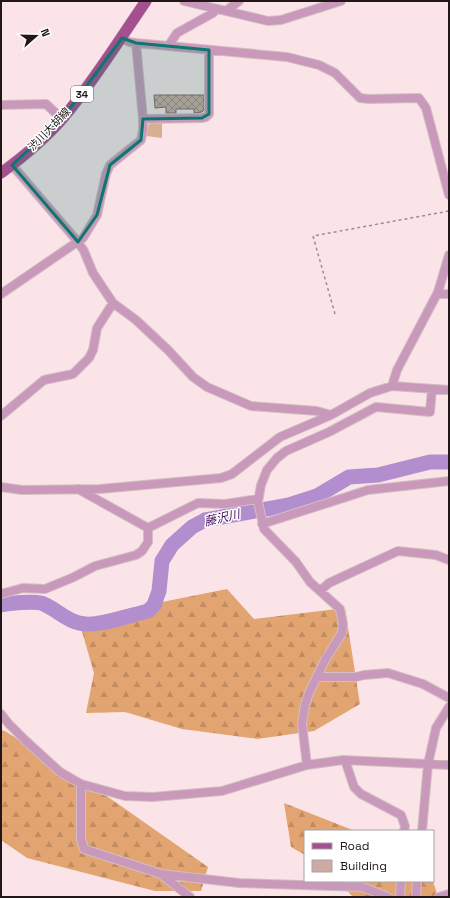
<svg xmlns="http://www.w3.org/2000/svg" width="450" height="898" font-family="'Space Grotesk','Noto Sans JP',sans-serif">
  <defs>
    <pattern id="forest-firs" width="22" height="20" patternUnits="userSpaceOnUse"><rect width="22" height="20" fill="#e2a470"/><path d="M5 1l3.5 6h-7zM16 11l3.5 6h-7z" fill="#c28c60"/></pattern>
    <pattern id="park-crowns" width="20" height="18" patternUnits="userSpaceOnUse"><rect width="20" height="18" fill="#d6b091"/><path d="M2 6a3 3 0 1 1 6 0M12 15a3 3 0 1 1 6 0" fill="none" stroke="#b7977c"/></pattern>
    <pattern id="building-cross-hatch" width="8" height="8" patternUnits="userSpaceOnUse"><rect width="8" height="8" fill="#cdaaa2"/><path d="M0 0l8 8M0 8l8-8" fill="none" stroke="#a68983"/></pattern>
  </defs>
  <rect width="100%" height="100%" fill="#fae4e8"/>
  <!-- forest -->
  <path fill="url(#forest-firs)" d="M227,589L254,619L345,608L360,704L314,731L257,739L182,729L125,712L86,713L94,673L79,621L127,609Z
    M1,730L5,731L111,799L208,867L201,891H155L27,858L1,840Z
    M284,803L355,831H305V855L291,847Z
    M338,881H433L438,897H353Z"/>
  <!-- park -->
  <path fill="url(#park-crowns)" d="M152,122H162V138L146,136L147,126Z"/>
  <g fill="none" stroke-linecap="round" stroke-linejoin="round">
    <!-- river -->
    <path stroke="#b28ece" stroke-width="15" d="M1,605C10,603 32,601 41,603C54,607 65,620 79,623C96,628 130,615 148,611L154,605L159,591L162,561L172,545L192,527L205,520L289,505L317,496L349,477L378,475L430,462H449"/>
  </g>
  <!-- building -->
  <path fill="url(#building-cross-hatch)" stroke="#866760" d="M154,95H204V110L202,112L194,113V109H176V113H166V107L155,108Z"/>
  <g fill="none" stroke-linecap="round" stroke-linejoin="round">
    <!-- minor casing -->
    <g stroke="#d3bfc3" stroke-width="10">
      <path id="minor" d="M184,1L268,21L281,20L341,1
        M226,11L239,1
        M122,38L129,42L136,43L287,57L319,65L335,73L360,98L369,99L419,98L426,108L449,195
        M169,45L177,33L213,13L216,9
        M1,105L46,104L62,119
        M143,119L202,118L206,117L209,114V50
        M12,165L78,242L84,251L93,273L113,303L136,320L168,350L193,377L207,387L251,406L317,411L331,415
        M438,292L440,294H449
        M1,294L83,238L97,215L106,174L110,165L141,140L143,130V119L136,43
        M392,386L397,370L438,292L449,255
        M1,416L44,380L73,374L89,358L93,350L97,328L113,303
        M1,487L22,490L100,489L221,478L232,474L280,437L331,415L370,393L392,386L449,390
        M262,524L368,490L449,481
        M148,528L198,503L225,504L258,499
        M320,591L329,583L398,551L436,555L449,560
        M1,594L23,588L45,589L74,577L95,566L136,555L142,551L148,542V528L78,489
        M317,677H356L364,675L388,673L423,684L449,698
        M1,714L8,723L26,741L60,772L81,784L125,796L153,797L222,791L307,765L343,760L449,765
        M345,760L354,787L361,794L401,815L405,826L404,831
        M307,765L302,724L305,705L309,693L325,660L342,633L343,624L340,609L310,582L296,562L264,529L258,502L261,485L267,470L277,458L286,451L329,432L376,407L430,412L432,389
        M81,784V839L84,849L161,874L239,883L362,887L388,897
        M422,831L428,764L436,728L449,707
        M162,875L190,897
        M400,897L401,881
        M416,897L417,881
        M439,897L449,894"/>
    </g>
    <!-- major casing -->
    <g stroke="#d3bfc3" stroke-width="12">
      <path id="major" d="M1,173C23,157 45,139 63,118C94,81 119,40 146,1"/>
    </g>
    <!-- path -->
    <path stroke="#9e8c90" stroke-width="1.5" stroke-dasharray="3 3" stroke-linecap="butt" d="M335,314L313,236L449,211"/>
    <!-- minor -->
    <use href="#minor" stroke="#c899ba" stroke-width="8"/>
    <!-- major -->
    <use href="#major" stroke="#a45090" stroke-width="11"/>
  </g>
  <!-- marked area -->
  <path fill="#0f766e" fill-opacity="0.2" stroke="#0f766e" stroke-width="3" stroke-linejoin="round" d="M122,38L136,43L209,50V114L202,118L143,119L141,140L110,165L97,215L78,242L12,165L62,119Z"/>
  <g text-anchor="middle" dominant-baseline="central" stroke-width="3" stroke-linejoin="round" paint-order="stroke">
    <!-- shield labels -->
    <rect fill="#fff" stroke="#655c5e" stroke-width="1" x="71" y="86" width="22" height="16" rx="3"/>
    <g font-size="10" font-weight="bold" fill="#231619">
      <text x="82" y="94">34</text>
    </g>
    <!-- street labels -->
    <g font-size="11" fill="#231619" stroke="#fff">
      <text transform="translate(49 129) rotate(-46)">渋川大胡線</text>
    </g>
    <!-- water labels -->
    <g font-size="12" font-style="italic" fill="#3f0e5c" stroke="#fff">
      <text transform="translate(222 518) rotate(-13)">藤沢川</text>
    </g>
  </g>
  <!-- border -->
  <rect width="450" height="898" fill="none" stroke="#231619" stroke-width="4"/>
  <!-- legend -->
  <rect x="304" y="830" width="130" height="52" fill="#ffffff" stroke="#a7a2a3"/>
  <rect x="312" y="843" width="20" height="6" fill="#a45090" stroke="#a7a2a3"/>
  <text x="340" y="850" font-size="12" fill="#231619">Road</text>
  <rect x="312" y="860" width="20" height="12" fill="#cdaaa2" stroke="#a7a2a3"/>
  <text x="340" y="870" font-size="12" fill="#231619">Building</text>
  <!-- north arrow -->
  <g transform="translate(36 36) rotate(70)" stroke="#ffffff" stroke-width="3" paint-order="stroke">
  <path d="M0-3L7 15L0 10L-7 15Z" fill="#231619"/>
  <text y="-6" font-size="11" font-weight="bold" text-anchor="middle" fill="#231619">N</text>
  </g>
</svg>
